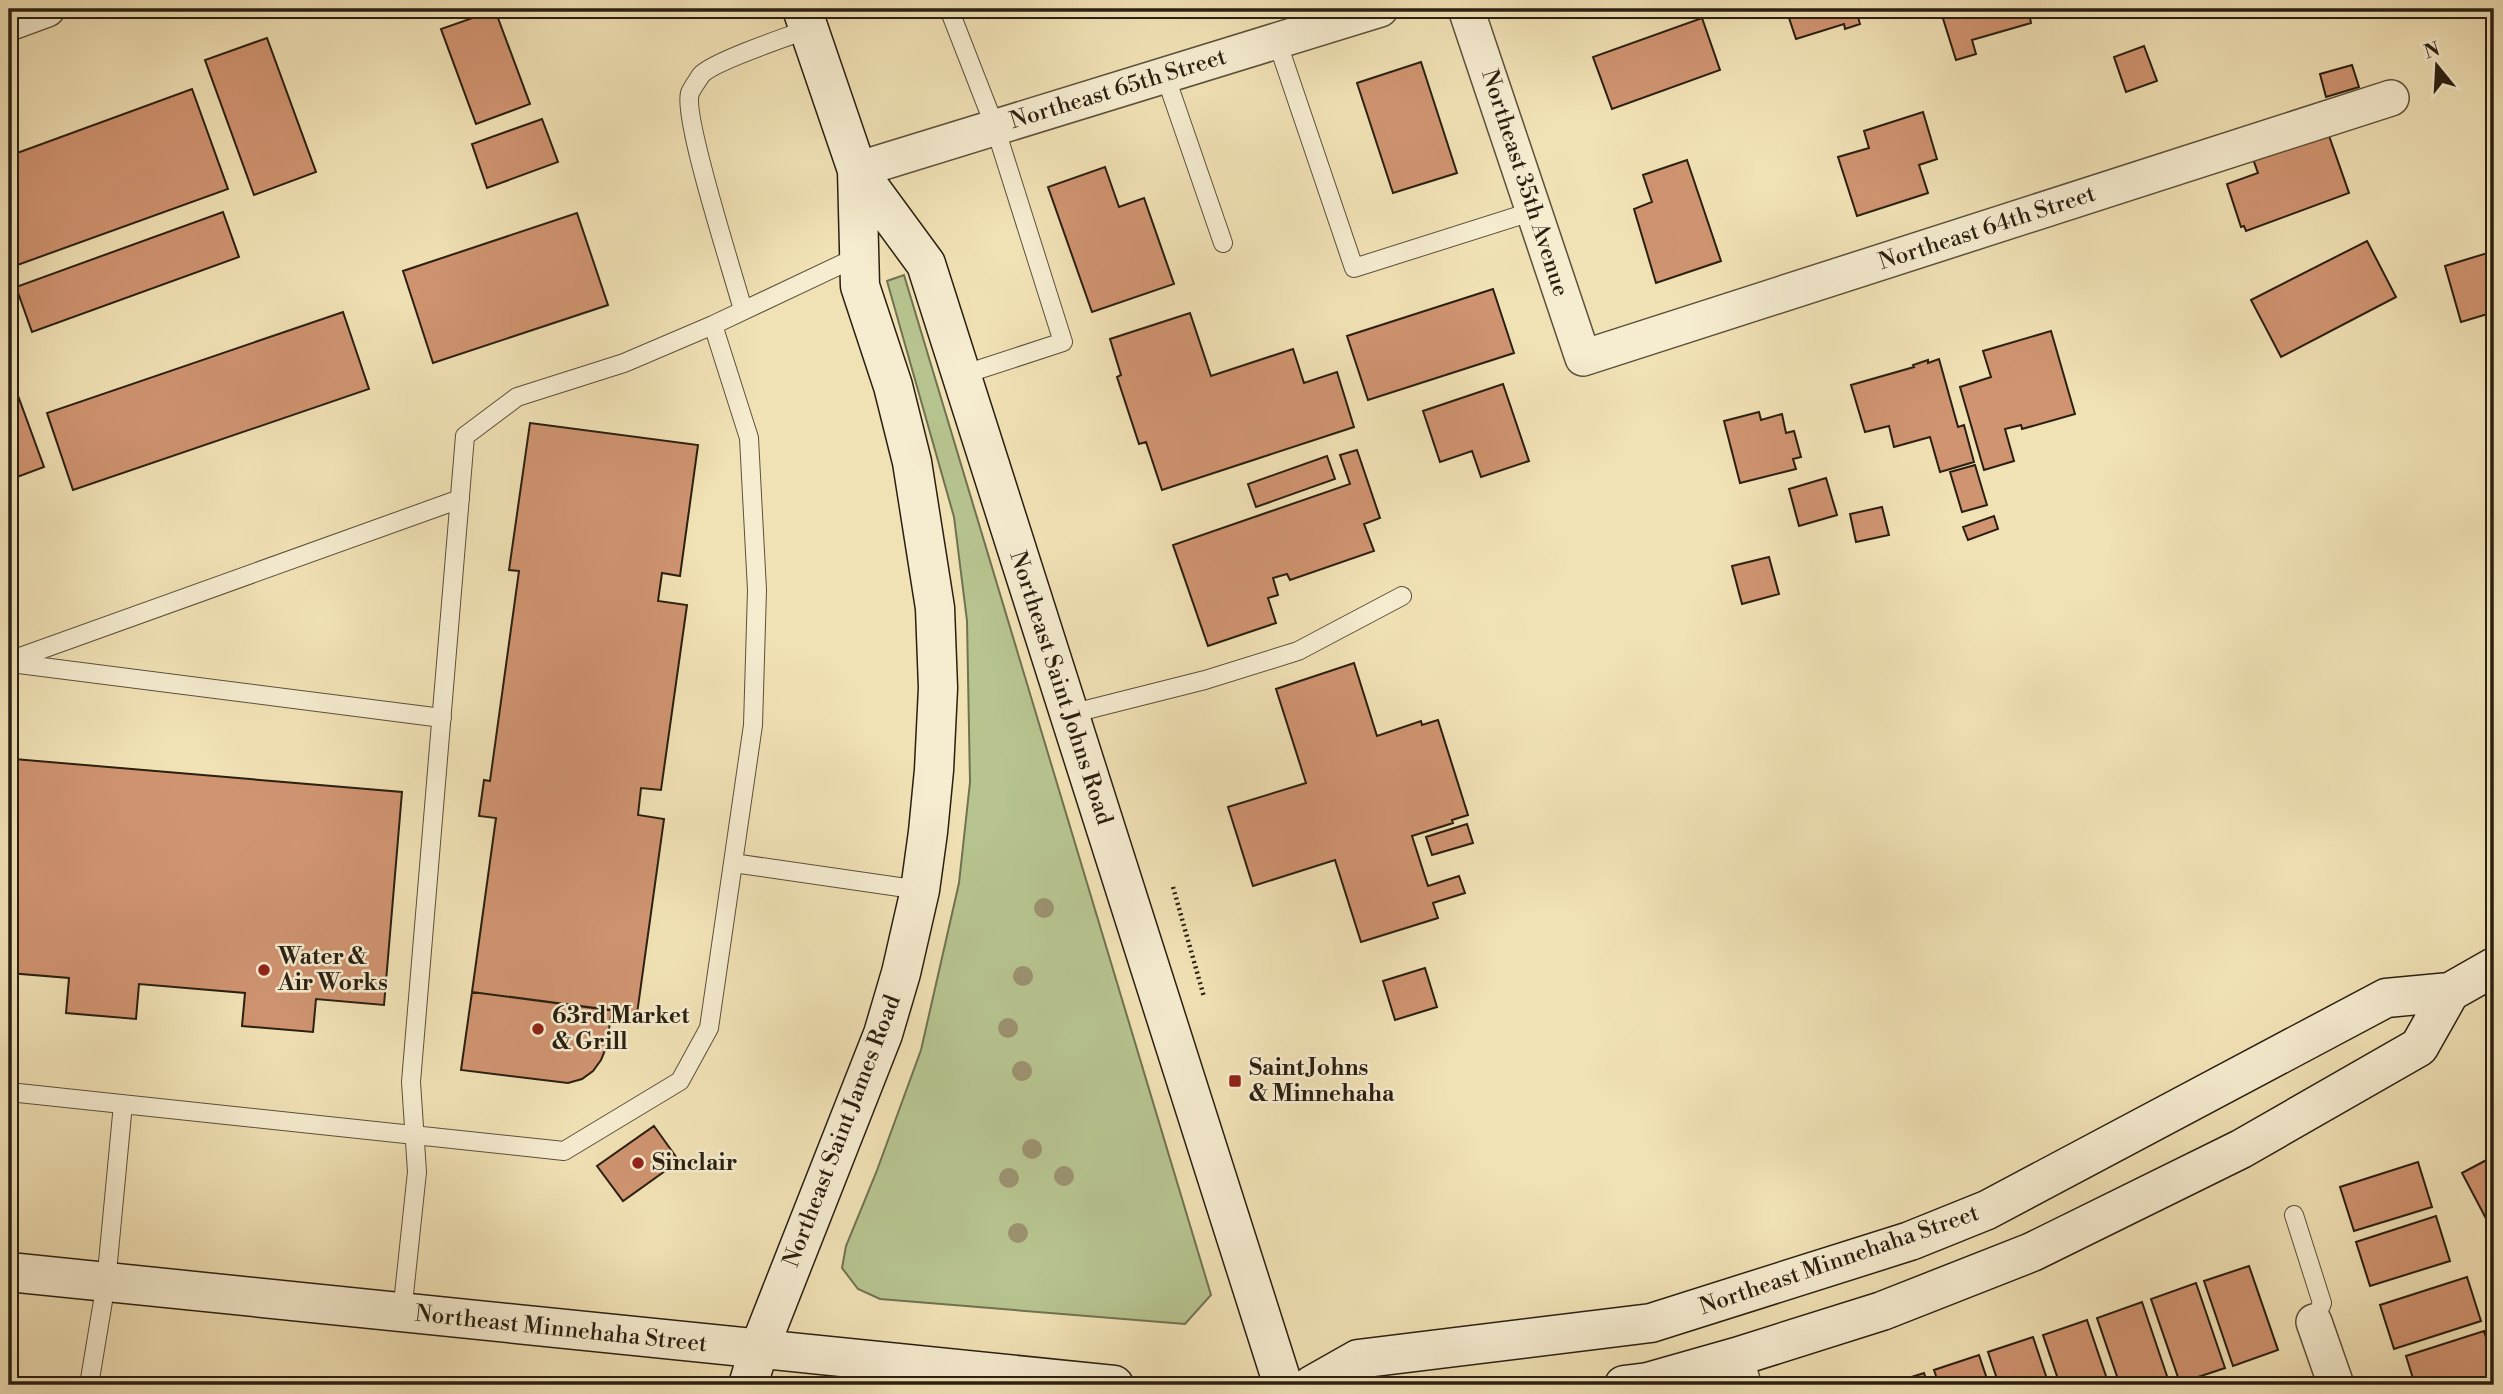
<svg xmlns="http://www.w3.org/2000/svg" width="2503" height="1394" font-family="'Libre Bodoni',serif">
  <rect width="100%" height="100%" fill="#f1e2b6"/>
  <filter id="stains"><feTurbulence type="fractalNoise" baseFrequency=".00286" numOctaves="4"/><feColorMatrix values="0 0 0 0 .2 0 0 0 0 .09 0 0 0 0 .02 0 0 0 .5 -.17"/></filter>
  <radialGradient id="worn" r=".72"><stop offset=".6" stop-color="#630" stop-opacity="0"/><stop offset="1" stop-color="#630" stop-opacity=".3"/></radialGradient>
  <!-- green -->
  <path fill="#b7c490" stroke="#707250" stroke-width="2" d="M904,275L1211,1295L1185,1324L880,1299L858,1289L842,1268L846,1246L876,1173L921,1050L959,883L970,782L967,621L954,517L887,281Z"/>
  <!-- building -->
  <path fill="#d09471" stroke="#2a1f11" stroke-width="2" d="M985,9H1014L988,18Z
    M1786,9H1883V10L1858,17L1860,24L1845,29L1844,24L1796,39Z
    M1940,9H2032L2034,17L2030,18L2031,23L1972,40L1976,54L1956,60Z
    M2178,9H2194L2195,13L2180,16Z
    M495,10L530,104L476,124L441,29Z
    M1702,18L1720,70L1612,109L1593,57Z
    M267,38L316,172L254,195L205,60Z
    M2144,46L2157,81L2126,92L2114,57Z
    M1421,62L1457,173L1393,193L1357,83Z
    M2352,65L2359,87L2326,97L2320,74Z
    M192,89L228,189L9,268V156Z
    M1923,112L1937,159L1919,165L1928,193L1857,216L1838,157L1869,148L1864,131Z
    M542,119L558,162L487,188L472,144Z
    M2328,133L2349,193L2246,231L2244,226L2241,227L2227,184L2258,173L2253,159Z
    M1687,160L1721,261L1656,283L1634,209L1652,202L1643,175Z
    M1105,167L1119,207L1144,198L1174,284L1092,312L1048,187Z
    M223,212L239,257L32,332L16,287Z
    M577,213L608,305L433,363L403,271Z
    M2367,241L2396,297L2281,357L2251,300Z
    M2494,251V284L2487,286L2494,312L2461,322L2445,266Z
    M1493,289L1514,353L1368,400L1347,336Z
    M343,312L369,389L73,490L47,413Z
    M1190,313L1211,376L1293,349L1304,383L1337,372L1354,427L1162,490L1146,442L1139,444L1117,377L1121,375L1110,339Z
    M2051,331L2075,414L2022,429L2021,425L2005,429L2014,461L1984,470L1960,387L1991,377L1983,351Z
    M1939,359L1958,427L1964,425L1974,462L1940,472L1930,437L1894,447L1889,426L1865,432L1851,385L1914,367L1913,365L1928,360V363Z
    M9,371L44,467L9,480Z
    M1503,384L1529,461L1481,477L1472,451L1440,462L1423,411Z
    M1759,412L1761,420L1782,414L1786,433L1794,431L1801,457L1793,459L1796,469L1740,483L1724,421Z
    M530,423L698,445L680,576L662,573L658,601L687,605L661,790L641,788L638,815L664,819L637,1014L472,992L496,818L479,816L484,780L490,781L519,571L509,570Z
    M1357,450L1380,518L1364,524L1374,551L1290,580L1287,574L1273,578L1278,595L1268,598L1276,623L1208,646L1173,545L1350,484L1340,455Z
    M1327,456L1335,479L1256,507L1248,484Z
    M1975,465L1987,505L1962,512L1950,472Z
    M1826,478L1837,515L1799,526L1789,489Z
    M1882,507L1889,535L1856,542L1850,514Z
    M1994,516L1998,529L1968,540L1963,527Z
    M1769,557L1779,594L1742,604L1732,566Z
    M1354,663L1377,736L1421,721L1422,725L1438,720L1468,815L1452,820L1453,823L1412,836L1428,886L1459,876L1465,893L1433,903L1438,918L1361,942L1335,860L1253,886L1228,807L1306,783L1276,689Z
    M14,759L402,792L384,1005L316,999L313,1032L242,1026L245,993L139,984L136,1019L66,1013L69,978L9,973V819Z
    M1467,824L1473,843L1432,855L1426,837Z
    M1425,968L1437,1007L1395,1020L1383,981Z
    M472,992L612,1010L606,1048L601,1060L593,1071L582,1079L568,1083L461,1070Z
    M654,1126L679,1161L623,1201L597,1166Z
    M2494,1156V1227L2491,1228L2462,1173Z
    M2418,1162L2432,1207L2354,1231L2340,1187Z
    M2436,1216L2450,1261L2370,1286L2356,1242Z
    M2249,1266L2278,1350L2233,1366L2204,1281Z
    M2467,1277L2481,1321L2394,1349L2380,1305Z
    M2196,1283L2225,1368L2180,1383L2151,1299Z
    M2142,1302L2170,1385H2120L2097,1318Z
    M2087,1320L2109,1385H2060L2043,1335Z
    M2484,1331L2494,1364V1377L2469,1385H2415L2406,1356Z
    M2033,1337L2049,1385H1999L1988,1352Z
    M1979,1355L1989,1385H1939L1934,1370Z
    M1924,1373L1928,1385H1886Z"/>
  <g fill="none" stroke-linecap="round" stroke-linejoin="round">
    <!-- lane casing -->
    <g stroke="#5c503a" stroke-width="20">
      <path id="lane" d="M949,9L995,127L1063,342L962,375
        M1277,41L1354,268L1534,211
        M1165,75L1223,243
        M743,310C734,276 682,117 690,93C692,88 698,80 701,75C712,62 789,36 809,29
        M9,661L460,499
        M11,663L442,718
        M1070,714L1205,680L1298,651L1402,596
        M733,863L920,890
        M9,1092L564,1151L680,1081L709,1028L753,725L757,590L749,438L713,325
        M2294,1215L2322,1303L2314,1322
        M402,1313L417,1172L411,1082L465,436L517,397L624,363L713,325L859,256
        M89,1385L106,1283L123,1104"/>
    </g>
    <!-- street casing -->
    <g stroke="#5c503a" stroke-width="38">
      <path id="street" d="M1466,9L1583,358L2391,98
        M9,23L47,9
        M857,170L1380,9
        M2314,1322L2336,1385
        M1736,1357L1743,1385"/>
    </g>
    <!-- secondary casing -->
    <g stroke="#2a1f11" stroke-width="41">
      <path id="secondary" d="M802,9L857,170L926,264L1283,1385
        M9,1272L1114,1385
        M748,1385L759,1349L883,1034L901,973L920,890L928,832L934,770L938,688L935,608L912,462L893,386L860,286L857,170
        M1312,1385L1358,1359L1651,1323L1910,1241L1987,1210L2386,998L2450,992L2494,967
        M1624,1385L1648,1382L1736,1357L1882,1311L2032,1252L2241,1149L2419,1047L2450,992"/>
    </g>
    <!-- path -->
    <path stroke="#2a1f11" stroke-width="4.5" stroke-dasharray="2 3.5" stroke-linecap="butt" d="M1173,887L1204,997"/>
    <!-- lane -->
    <use href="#lane" stroke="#f6ecd0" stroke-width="18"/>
    <!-- street -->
    <use href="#street" stroke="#f6ecd0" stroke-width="35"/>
    <!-- secondary -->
    <use href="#secondary" stroke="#f6ecd0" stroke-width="38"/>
  </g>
  <!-- trees -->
  <g fill="#9b9270">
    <circle cx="1044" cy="908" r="10"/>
    <circle cx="1023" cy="976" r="10"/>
    <circle cx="1008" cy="1028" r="10"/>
    <circle cx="1022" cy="1071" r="10"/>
    <circle cx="1032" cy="1149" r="10"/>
    <circle cx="1064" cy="1176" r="10"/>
    <circle cx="1009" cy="1178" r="10"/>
    <circle cx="1018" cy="1233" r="10"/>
  </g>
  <!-- markers -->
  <g fill="#8f2418" stroke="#f6ecd0" stroke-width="2.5">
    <circle cx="264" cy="970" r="7"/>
    <circle cx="538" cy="1029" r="7"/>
    <rect x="1228" y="1074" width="14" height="14" rx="3.5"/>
    <circle cx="638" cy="1163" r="7"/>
  </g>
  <g text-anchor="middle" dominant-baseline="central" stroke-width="5" stroke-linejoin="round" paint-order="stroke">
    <!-- street labels -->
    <g font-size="23" fill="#2a1f11" stroke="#f6ecd0">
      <text transform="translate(1118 89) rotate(-17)">Northeast 65th Street</text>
      <text transform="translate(1525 183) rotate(72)">Northeast 35th Avenue</text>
      <text transform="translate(1987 228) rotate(-18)">Northeast 64th Street</text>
      <text transform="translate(1061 688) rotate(72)">Northeast Saint Johns Road</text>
      <text transform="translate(842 1131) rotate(-69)">Northeast Saint James Road</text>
      <text transform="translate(1839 1260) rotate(-19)">Northeast Minnehaha Street</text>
      <text transform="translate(561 1329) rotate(6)">Northeast Minnehaha Street</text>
    </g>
    <!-- poi labels -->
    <g font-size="23" font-weight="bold" fill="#2a1f11" stroke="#f6ecd0" text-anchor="start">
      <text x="278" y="957">Water &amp;<tspan x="278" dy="26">Air Works</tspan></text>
      <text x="552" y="1016">63rd Market<tspan x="552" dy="26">&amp; Grill</tspan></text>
      <text x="1249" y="1068">Saint Johns<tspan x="1249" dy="26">&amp; Minnehaha</tspan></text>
      <text x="652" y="1163">Sinclair</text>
    </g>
  </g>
  <!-- margin -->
  <rect width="2503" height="1394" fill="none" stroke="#f1e2b6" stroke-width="35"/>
  <rect x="10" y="10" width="2482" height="1373" fill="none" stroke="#2a1f11" stroke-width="3.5"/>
  <rect x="18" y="18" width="2468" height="1359" fill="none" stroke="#2a1f11" stroke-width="2"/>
  <!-- north arrow -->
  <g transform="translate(2437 66) rotate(342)" stroke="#f6ecd0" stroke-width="5" paint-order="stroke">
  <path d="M0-5L12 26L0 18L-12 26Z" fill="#2a1f11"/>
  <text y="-10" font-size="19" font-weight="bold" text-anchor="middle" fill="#2a1f11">N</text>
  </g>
  <rect width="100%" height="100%" filter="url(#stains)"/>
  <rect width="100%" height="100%" fill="url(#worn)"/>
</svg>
